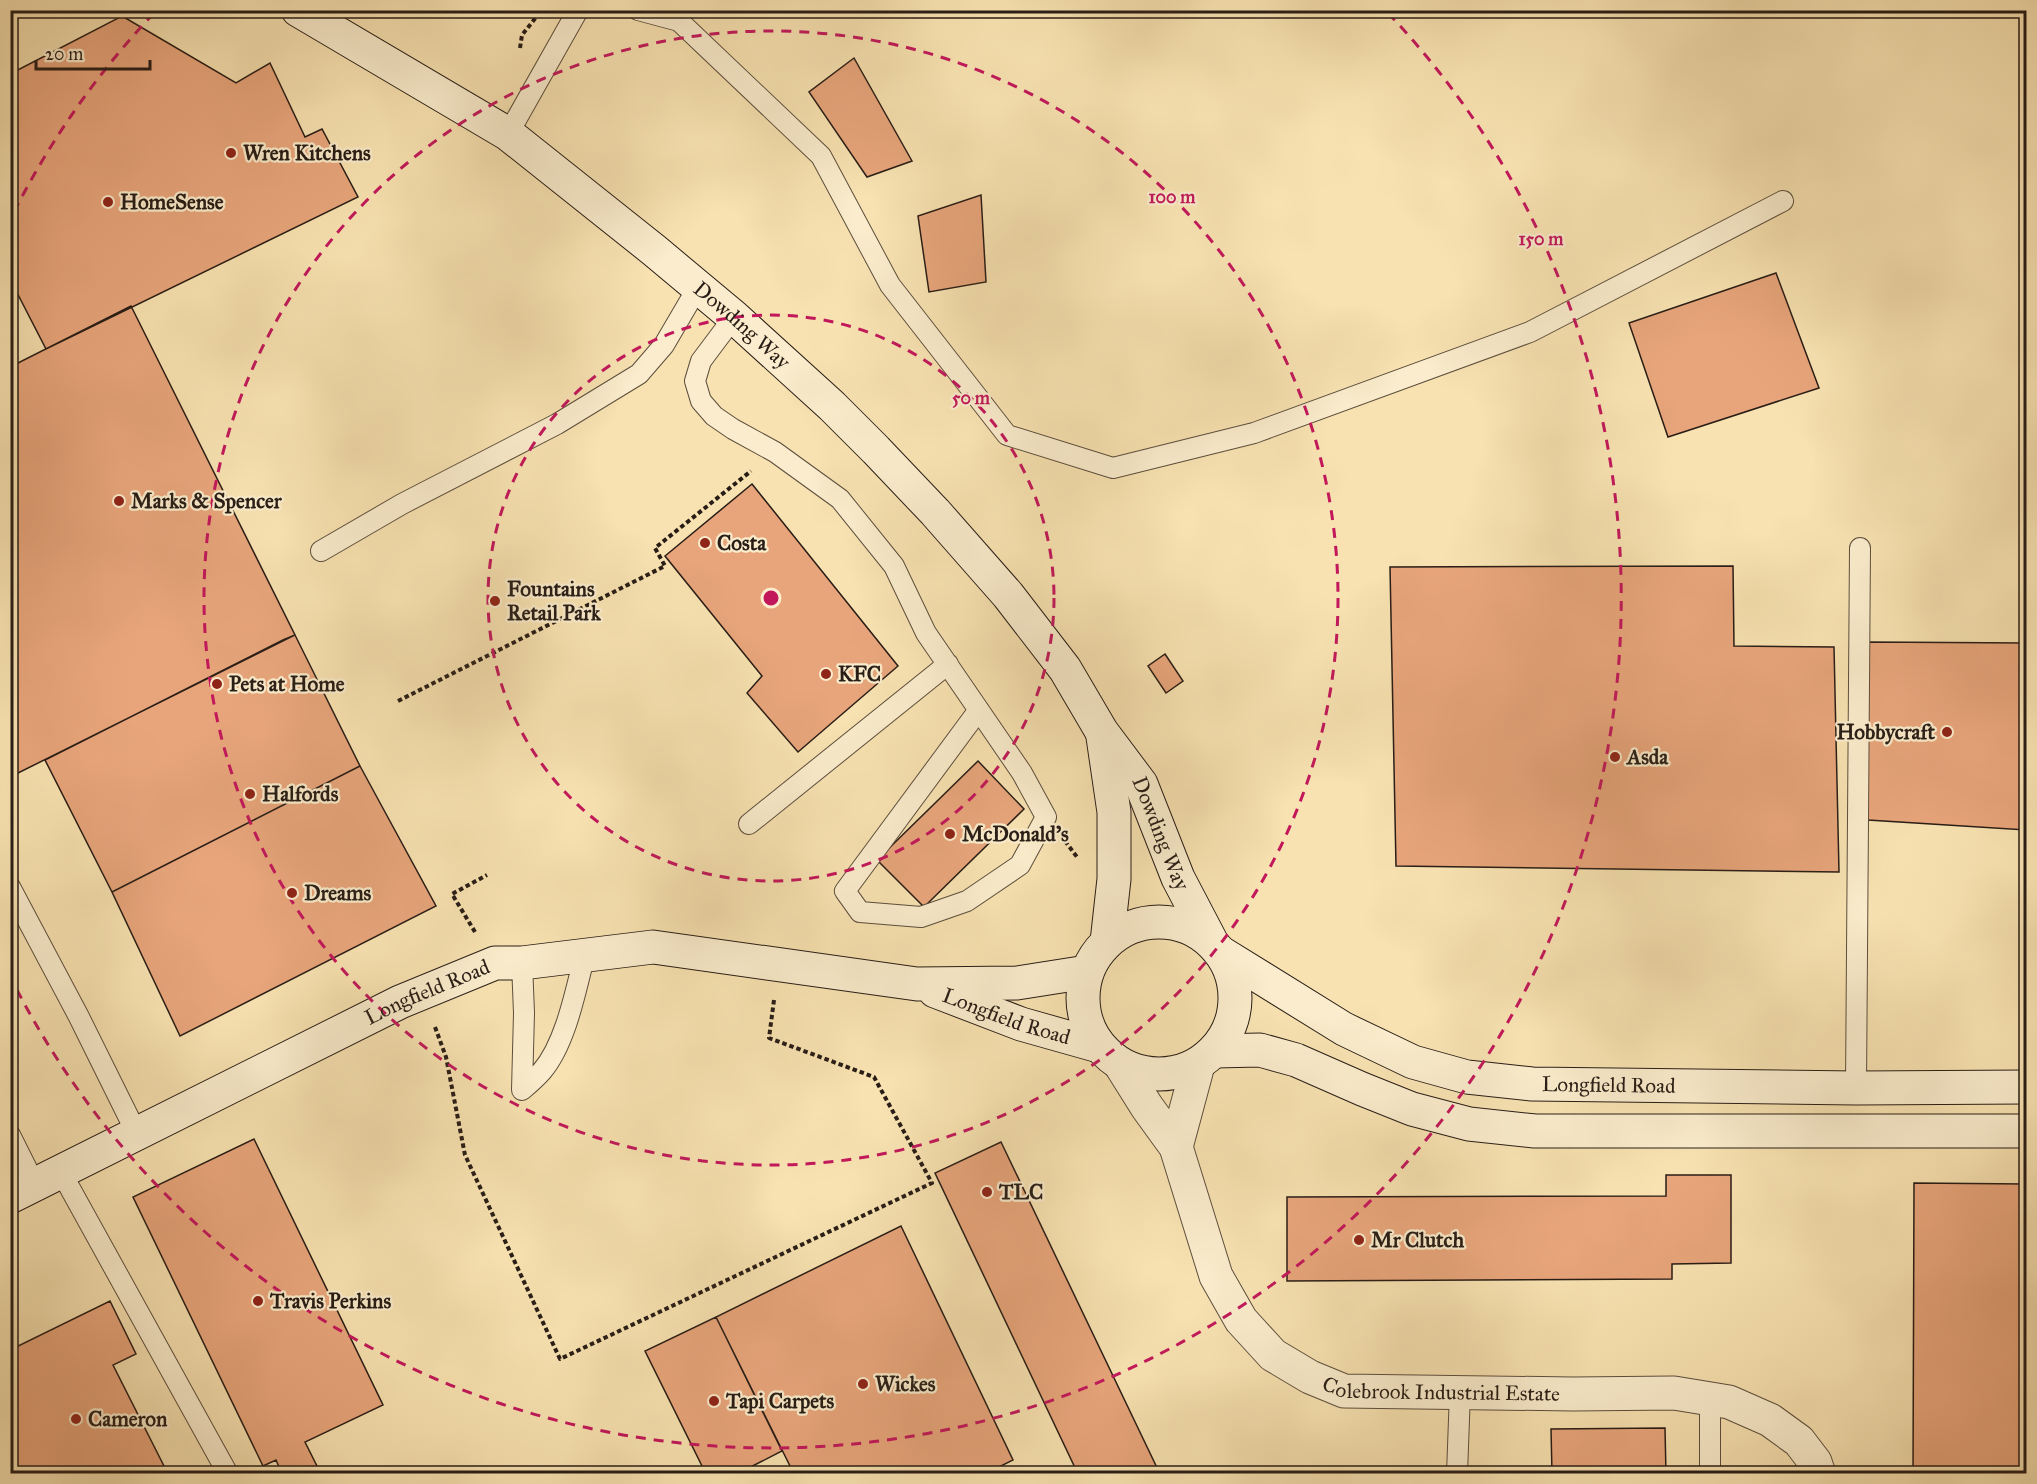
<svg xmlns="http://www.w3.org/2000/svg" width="2037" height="1484" font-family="'IM FELL Great Primer',serif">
  <rect width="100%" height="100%" fill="#f8e2b1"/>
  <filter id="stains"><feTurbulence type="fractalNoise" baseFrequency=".00333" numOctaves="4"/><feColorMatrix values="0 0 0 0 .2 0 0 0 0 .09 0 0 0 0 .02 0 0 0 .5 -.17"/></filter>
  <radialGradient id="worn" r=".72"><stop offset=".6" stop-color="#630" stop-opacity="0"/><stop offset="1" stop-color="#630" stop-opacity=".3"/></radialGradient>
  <!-- building -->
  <path fill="#e8a57b" stroke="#281d16" stroke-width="1.5" d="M122,16L236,83L270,63L305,137L322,129L358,197L46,349L10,279V74Z
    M854,58L912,161L867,177L809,92Z
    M981,195L986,282L929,292L918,216Z
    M1776,273L1819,388L1668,437L1629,323Z
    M131,306L295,635L10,777V367Z
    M752,484L898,666L798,752L747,693L762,676L665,556Z
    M1733,566L1734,646L1834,647L1839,872L1396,866L1390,567Z
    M295,635L360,766L112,892L45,760L283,640Z
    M1867,642L2026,643V830L1868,820Z
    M1165,654L1183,681L1166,693L1148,666Z
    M978,761L1024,809L924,907L877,860Z
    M360,766L436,906L180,1036L112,892Z
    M254,1139L383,1405L305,1442L321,1474H282L276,1460L263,1466L133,1197Z
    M1001,1142L1160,1474H1078L935,1173Z
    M1666,1175H1731V1263L1672,1264V1279L1287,1281V1197L1666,1196Z
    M1914,1183L2026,1184V1474H1913Z
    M901,1226L1013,1460L985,1474H794L716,1317Z
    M110,1301L136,1354L113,1365L168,1474H10V1350Z
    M716,1317L782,1451L737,1474H706L645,1351Z
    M1665,1428L1666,1474H1552L1551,1429Z"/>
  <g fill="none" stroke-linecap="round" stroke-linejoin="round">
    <!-- lane casing -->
    <g stroke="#5c4e3d" stroke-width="22">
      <path id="lane" d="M638,10L679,21L821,156L890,285L1007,435L1113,468L1254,433L1530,332L1783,201
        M508,134L578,10
        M734,317L701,361L695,381L701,401L714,416L733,429L775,452L840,499L894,566L926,633L1022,773L1046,817L1020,865L967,901L921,917L860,912L845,891L978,711
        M321,551L402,504L557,424L639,374L664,345L698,287
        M749,824L948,664
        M10,887L79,1017L137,1134
        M522,963L524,1013L522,1090C529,1084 536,1078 542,1071C566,1043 576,989 585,954
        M1856,1088L1860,548
        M10,1135L35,1185
        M61,1172L228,1474
        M1457,1474L1460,1392
        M1710,1474V1399"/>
    </g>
    <!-- street casing -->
    <g stroke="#5c4e3d" stroke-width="35">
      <g id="street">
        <path id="s1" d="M1120,1064L1147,1107L1176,1147L1216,1276L1241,1320L1273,1355L1310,1377L1344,1391L1573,1394L1674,1393L1729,1402L1770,1420L1799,1441L1815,1462L1819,1474"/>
        <path d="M1176,1147L1198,1065"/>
      </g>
    </g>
    <!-- secondary casing -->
    <g stroke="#281d16" stroke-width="35">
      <g id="secondary">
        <path id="s2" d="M298,10L508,134L655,251L734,317L832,406L876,450L935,512L1008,595L1065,669L1102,732L1141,784L1178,878L1211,941"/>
        <path d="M1103,737L1114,812V879L1107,942"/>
        <circle cx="1159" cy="998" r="76"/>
        <path id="s3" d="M1223,954L1344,1029L1413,1062L1467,1077L1532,1084L1856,1088L2026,1087"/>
        <path id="s4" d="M935,991L1021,1024L1099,1046"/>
        <path d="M1215,1051L1260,1050L1296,1060L1362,1089L1412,1109L1469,1124L1535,1131H2026"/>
        <path id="s5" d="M10,1197L400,1002L495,963H522L653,947L917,984L1017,983L1087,972"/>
      </g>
    </g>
    <!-- path -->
    <path stroke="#281d16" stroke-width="4" stroke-dasharray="4.5 3" stroke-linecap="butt" d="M520,48L522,35L541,11
      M398,701L665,566L655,548L751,471
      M1065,841L1077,857
      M475,932L452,894L487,875
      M435,1027L446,1057L465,1155L560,1359L932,1183L874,1077L769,1038L774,1000"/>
    <!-- lane -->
    <use href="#lane" stroke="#faeccc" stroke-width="20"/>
    <!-- street -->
    <use href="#street" stroke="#faeccc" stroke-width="33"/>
    <!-- secondary -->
    <use href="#secondary" stroke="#faeccc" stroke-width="33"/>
  </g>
  <!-- distance rings -->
  <g fill="none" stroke="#c2185b" stroke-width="3" stroke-dasharray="10 8">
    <circle cx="771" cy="598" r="283"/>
    <circle cx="771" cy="598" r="567"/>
    <path d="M14 212A850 850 0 0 1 154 13M1388 13A850 850 0 1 1 14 984"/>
  </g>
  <!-- markers -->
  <g fill="#8f2418" stroke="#faeccc" stroke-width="2">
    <circle cx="231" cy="153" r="6"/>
    <circle cx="108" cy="202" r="6"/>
    <circle cx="119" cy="501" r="6"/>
    <circle cx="705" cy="543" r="6"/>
    <circle cx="495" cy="601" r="6"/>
    <circle cx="826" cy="674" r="6"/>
    <circle cx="217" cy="684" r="6"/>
    <circle cx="1947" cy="732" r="6"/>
    <circle cx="1615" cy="757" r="6"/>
    <circle cx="250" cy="794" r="6"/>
    <circle cx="950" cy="834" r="6"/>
    <circle cx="292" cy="893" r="6"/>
    <circle cx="987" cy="1192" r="6"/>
    <circle cx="1359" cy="1240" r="6"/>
    <circle cx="258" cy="1301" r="6"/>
    <circle cx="863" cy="1384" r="6"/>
    <circle cx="714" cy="1401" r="6"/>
    <circle cx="76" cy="1419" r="6"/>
  </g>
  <g text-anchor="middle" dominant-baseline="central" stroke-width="4.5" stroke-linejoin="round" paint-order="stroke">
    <!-- poi labels -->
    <g font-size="21" font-weight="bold" fill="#281d16" stroke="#faeccc" text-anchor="start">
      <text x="243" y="153">Wren Kitchens</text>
      <text x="120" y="202">HomeSense</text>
      <text x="131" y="501">Marks &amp; Spencer</text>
      <text x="717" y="543">Costa</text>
      <text x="507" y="589">Fountains<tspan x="507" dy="24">Retail Park</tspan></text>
      <text x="838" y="674">KFC</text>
      <text x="229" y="684">Pets at Home</text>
      <text x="1935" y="732" text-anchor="end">Hobbycraft</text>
      <text x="1627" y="757">Asda</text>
      <text x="262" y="794">Halfords</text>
      <text x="962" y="834">McDonald's</text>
      <text x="304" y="893">Dreams</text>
      <text x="999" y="1192">TLC</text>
      <text x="1371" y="1240">Mr Clutch</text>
      <text x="270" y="1301">Travis Perkins</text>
      <text x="875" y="1384">Wickes</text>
      <text x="726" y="1401">Tapi Carpets</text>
      <text x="88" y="1419">Cameron</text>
    </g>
    <!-- street labels -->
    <g font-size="21" fill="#281d16" stroke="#faeccc">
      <text stroke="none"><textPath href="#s2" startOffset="546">Dowding Way</textPath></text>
      <text stroke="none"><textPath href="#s2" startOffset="1210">Dowding Way</textPath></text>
      <text stroke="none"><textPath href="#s5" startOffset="465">Longfield Road</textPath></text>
      <text stroke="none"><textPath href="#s4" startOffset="76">Longfield Road</textPath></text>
      <text stroke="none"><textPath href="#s3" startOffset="417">Longfield Road</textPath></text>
      <text stroke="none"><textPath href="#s1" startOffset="510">Colebrook Industrial Estate</textPath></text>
    </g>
  </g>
  <circle cx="771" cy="598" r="9" fill="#c2185b" stroke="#faeccc" stroke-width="3"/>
  <g font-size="18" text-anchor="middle" font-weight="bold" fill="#c2185b" stroke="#faeccc" stroke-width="4.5" stroke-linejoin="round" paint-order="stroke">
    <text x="1172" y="203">100 m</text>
    <text x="1541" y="245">150 m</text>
    <text x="971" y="404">50 m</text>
  </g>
  <!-- margin -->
  <rect width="2037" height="1484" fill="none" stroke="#f8e2b1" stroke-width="36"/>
  <rect x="12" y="12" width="2013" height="1460" fill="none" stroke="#281d16" stroke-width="3"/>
  <rect x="18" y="18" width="2001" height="1448" fill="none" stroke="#281d16" stroke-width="1.5"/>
  <!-- scale -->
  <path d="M36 60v9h114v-9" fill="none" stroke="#281d16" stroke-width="3"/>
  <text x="45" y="60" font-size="18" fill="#281d16" stroke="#faeccc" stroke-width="4.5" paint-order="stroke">20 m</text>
  <rect width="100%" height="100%" filter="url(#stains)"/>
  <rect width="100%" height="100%" fill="url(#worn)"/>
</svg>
